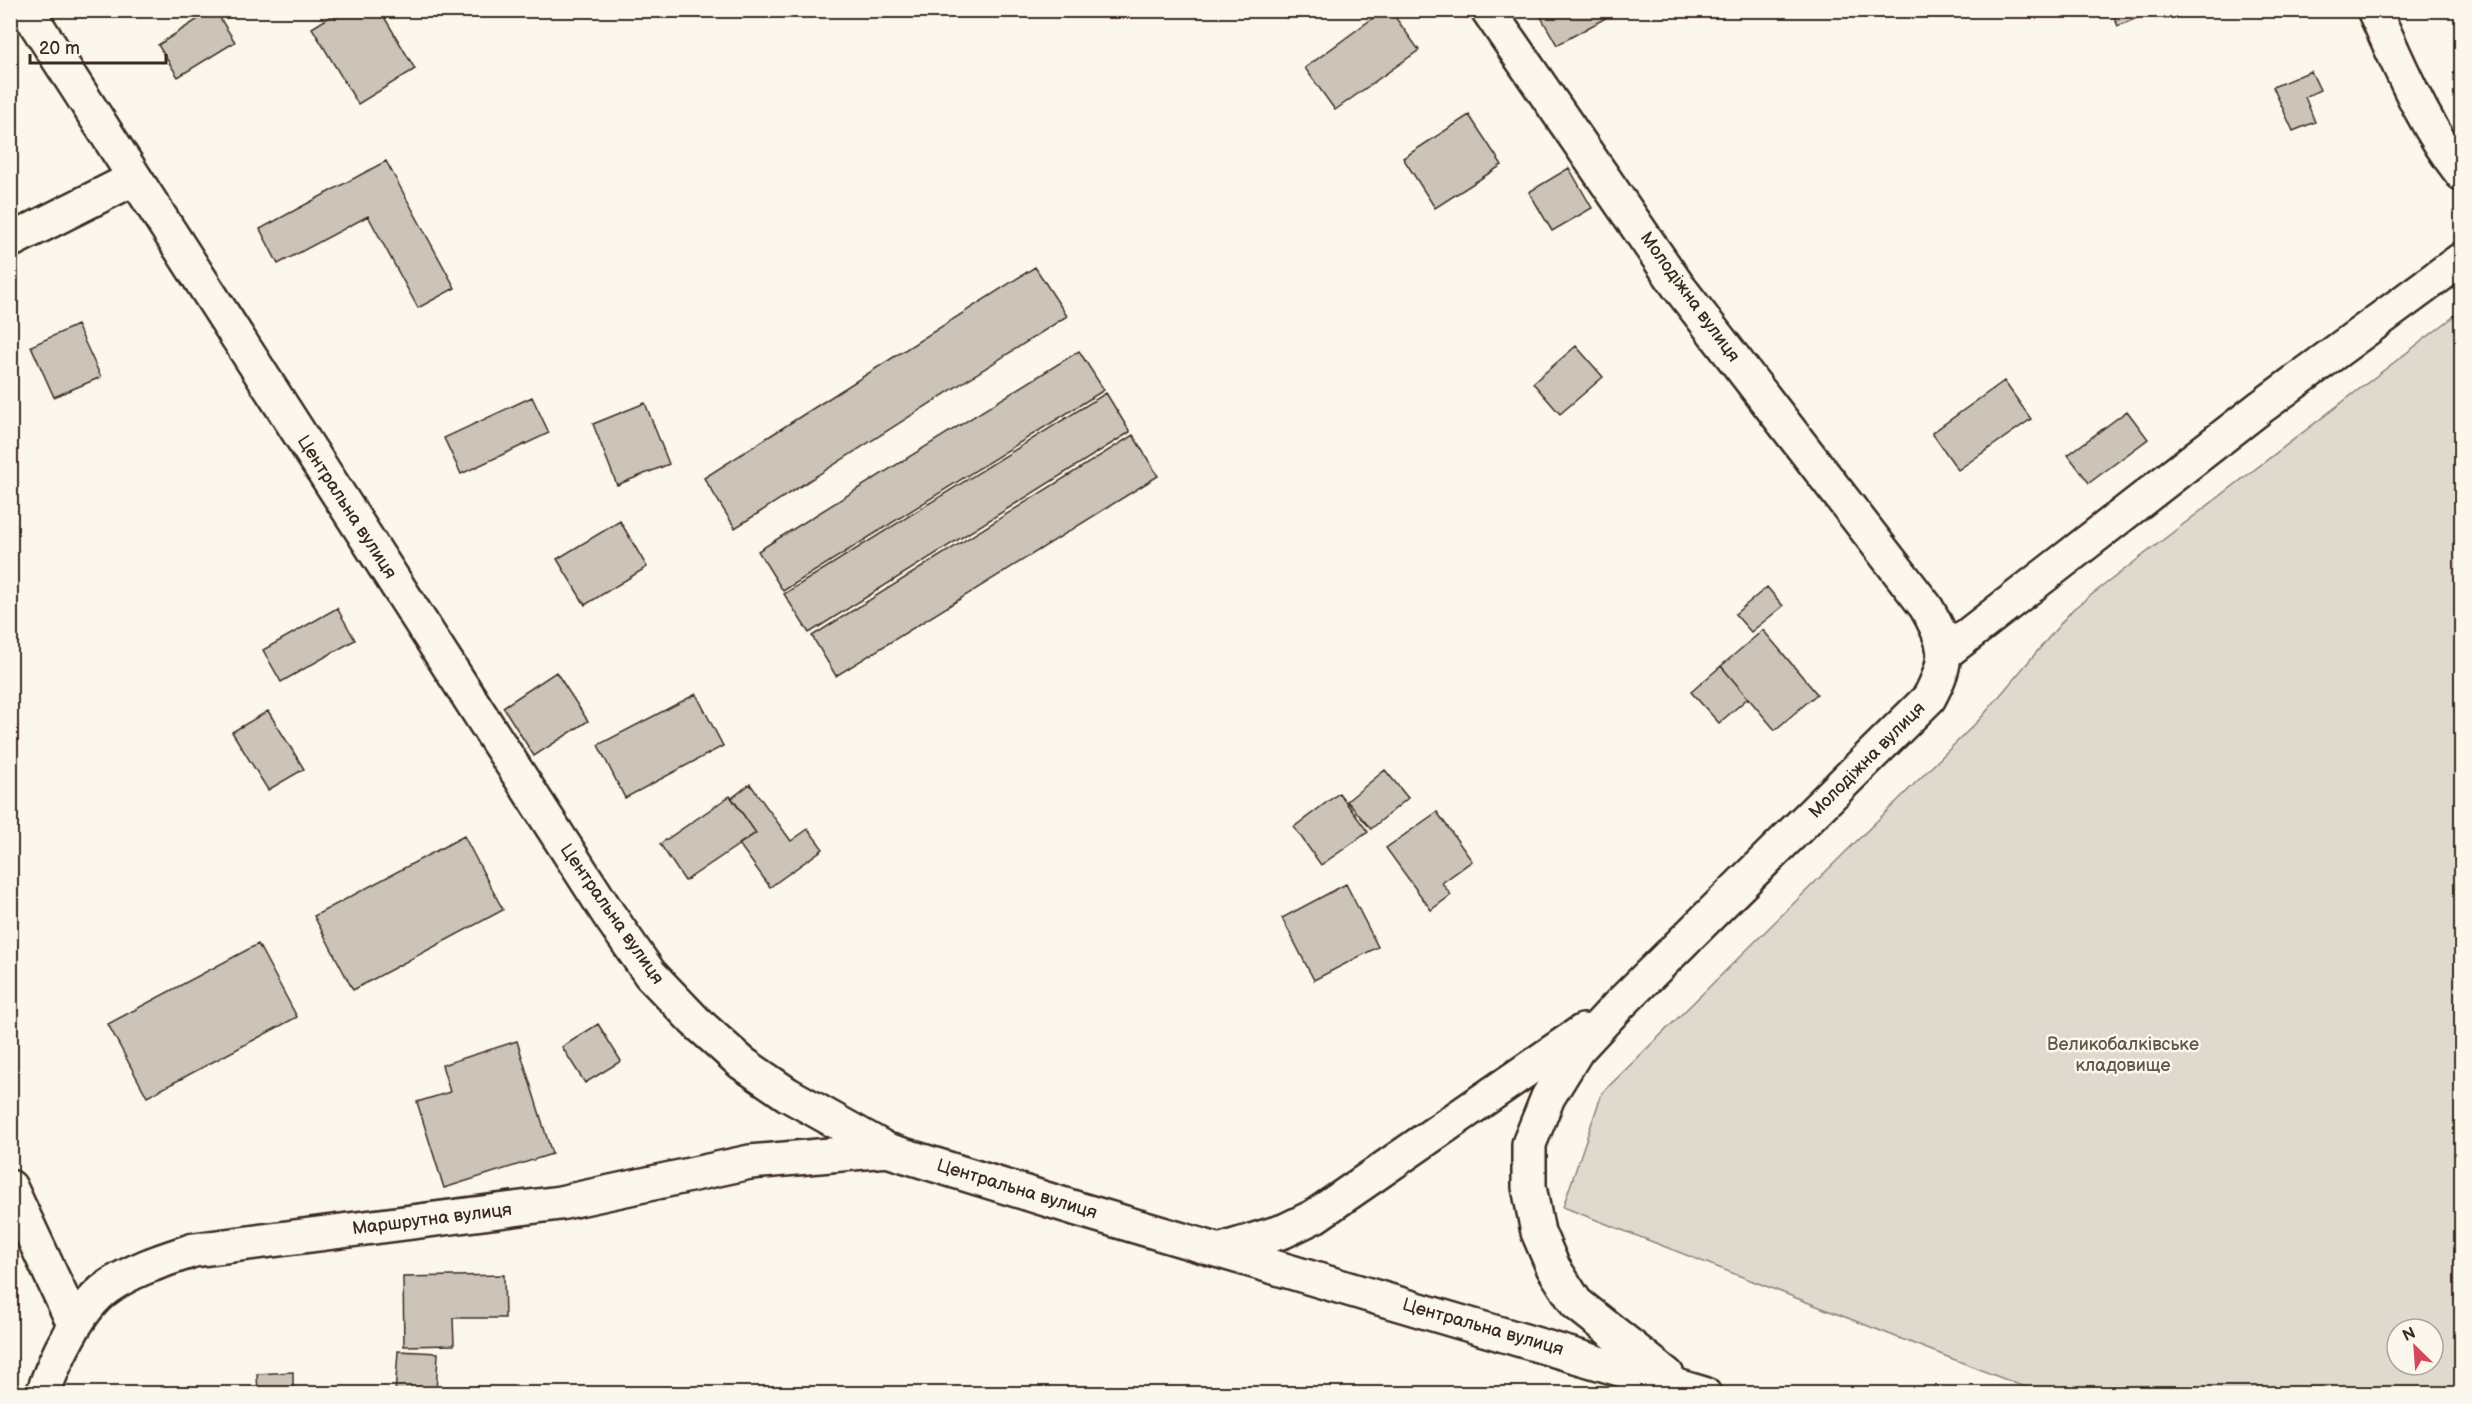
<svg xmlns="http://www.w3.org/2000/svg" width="2472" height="1404" font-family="'Balsamiq Sans',sans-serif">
  <rect width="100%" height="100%" fill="#fbf7ec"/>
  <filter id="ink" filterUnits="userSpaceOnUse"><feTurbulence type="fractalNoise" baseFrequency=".0167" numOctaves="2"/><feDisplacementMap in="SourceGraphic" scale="12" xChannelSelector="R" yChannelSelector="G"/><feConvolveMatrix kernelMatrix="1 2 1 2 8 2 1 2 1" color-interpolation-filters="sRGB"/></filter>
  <g filter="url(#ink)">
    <!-- green -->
    <path fill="#dfd9ce" stroke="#8d8276" stroke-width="1.5" fill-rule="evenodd" d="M2461,311V1393H2040L1563,1207L1602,1093L1980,719L2073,609ZM2397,1329H2433V1365H2397Z"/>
    <!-- building -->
    <path fill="#ccc4b9" stroke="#3b2a1e" stroke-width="1.5" d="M212,10H215L235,42L178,77L158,45Z
      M341,10H380L415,69L358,104L312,28Z
      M1384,10H1390L1419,50L1335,110L1305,68Z
      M1537,10H1620L1557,45Z
      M2111,10H2156L2118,26Z
      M2311,71L2320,90L2305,97L2315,122L2293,131L2273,87Z
      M1469,115L1502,165L1435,208L1403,158Z
      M386,161L455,288L418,308L368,216L278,264L260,229Z
      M1569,168L1592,208L1552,231L1529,192Z
      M1035,267L1067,316L735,528L704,478Z
      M77,325L101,377L54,397L31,346Z
      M1576,346L1603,377L1560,414L1533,383Z
      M1079,351L1104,390L783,591L758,551Z
      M2004,381L2031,419L1958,470L1932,433Z
      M1106,393L1130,432L809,633L784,594Z
      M532,397L549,433L461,474L444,438Z
      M645,403L669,464L617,485L593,424Z
      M2127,411L2148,439L2089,483L2068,455Z
      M1133,435L1158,476L836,676L812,636Z
      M620,521L647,567L585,605L557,559Z
      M1767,587L1783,606L1751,632L1735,614Z
      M337,608L355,640L281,682L263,650Z
      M1763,630L1817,694L1775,730L1721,666Z
      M1721,666L1748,698L1719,723L1691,692Z
      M556,672L588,721L534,756L503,707Z
      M696,694L723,746L625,798L598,745Z
      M268,711L304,769L268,790L232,732Z
      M1385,770L1408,798L1371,829L1347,801Z
      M750,784L791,841L808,829L823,849L770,887L739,844L756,833L732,798Z
      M1339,793L1368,832L1321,865L1294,827Z
      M730,796L756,833L685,881L660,844Z
      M1437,812L1472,861L1442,883L1451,895L1431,910L1386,848Z
      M464,836L503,910L353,990L314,916Z
      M1346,884L1378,947L1314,980L1282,918Z
      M258,944L297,1017L147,1097L108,1024Z
      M598,1024L621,1061L585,1083L562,1047Z
      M517,1041L552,1154L444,1188L417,1102L450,1092L442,1065Z
      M504,1275L505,1318H453L454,1345L404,1346L403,1277Z
      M398,1351L438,1353L436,1394H395Z
      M293,1372V1394H258L257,1374Z"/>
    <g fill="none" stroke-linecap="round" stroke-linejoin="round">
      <!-- minor casing -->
      <g stroke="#3b2a1e" stroke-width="38">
        <path id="minor" d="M27,10L609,915L650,974L695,1021L742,1063L787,1094L887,1150L1081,1210L1704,1394
          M1488,10L1678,286L1926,607C1948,645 1950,659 1929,698L1617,1007L1577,1050L1548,1097L1529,1144V1187L1538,1232L1553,1267L1576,1303L1667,1375
          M2374,10C2400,66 2423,125 2462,174
          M10,241L135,178
          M1945,653L2261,407L2462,259
          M10,1187L74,1324
          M1222,1250L1284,1231L1315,1216L1583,1031
          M43,1394C54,1361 79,1307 108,1287C134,1269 164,1260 194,1250L560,1203L750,1162L887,1150"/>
      </g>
      <!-- minor -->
      <use href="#minor" stroke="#fbf7ec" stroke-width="33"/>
    </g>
  </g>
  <g text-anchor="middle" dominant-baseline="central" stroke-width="5" stroke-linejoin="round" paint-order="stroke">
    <!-- street labels -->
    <g font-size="18" fill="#3b2a1e" stroke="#fbf7ec">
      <text transform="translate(1690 297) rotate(54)">Молодіжна вулиця</text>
      <text transform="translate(347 507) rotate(57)">Центральна вулиця</text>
      <text transform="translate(1867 760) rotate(-45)">Молодіжна вулиця</text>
      <text transform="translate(612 914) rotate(55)">Центральна вулиця</text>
      <text transform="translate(1017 1189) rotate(17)">Центральна вулиця</text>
      <text transform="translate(432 1219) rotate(-7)">Маршрутна вулиця</text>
      <text transform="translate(1483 1327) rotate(16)">Центральна вулиця</text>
    </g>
    <!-- park labels -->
    <g font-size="18" fill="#64564a" stroke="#fbf7ec">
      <text x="2123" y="1044">Великобалківське<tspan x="2123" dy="21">кладовище</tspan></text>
    </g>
  </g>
  <!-- margin -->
  <rect width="2472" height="1404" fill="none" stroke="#fbf7ec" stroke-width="36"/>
  <rect x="18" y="18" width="2436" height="1368" fill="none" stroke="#3b2a1e" stroke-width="2" filter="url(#ink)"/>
  <!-- north arrow -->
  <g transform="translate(2415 1347) rotate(335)"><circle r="28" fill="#fbf7ec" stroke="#aea59a" stroke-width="1.5"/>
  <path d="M0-4.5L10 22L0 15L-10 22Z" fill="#d1495b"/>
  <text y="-9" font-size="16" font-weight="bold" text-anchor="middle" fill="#3b2a1e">N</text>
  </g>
  <!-- scale -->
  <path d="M30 54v9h136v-9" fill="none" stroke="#3b2a1e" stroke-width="3"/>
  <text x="39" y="54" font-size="18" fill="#3b2a1e" stroke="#fbf7ec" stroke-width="4.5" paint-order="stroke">20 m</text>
</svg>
